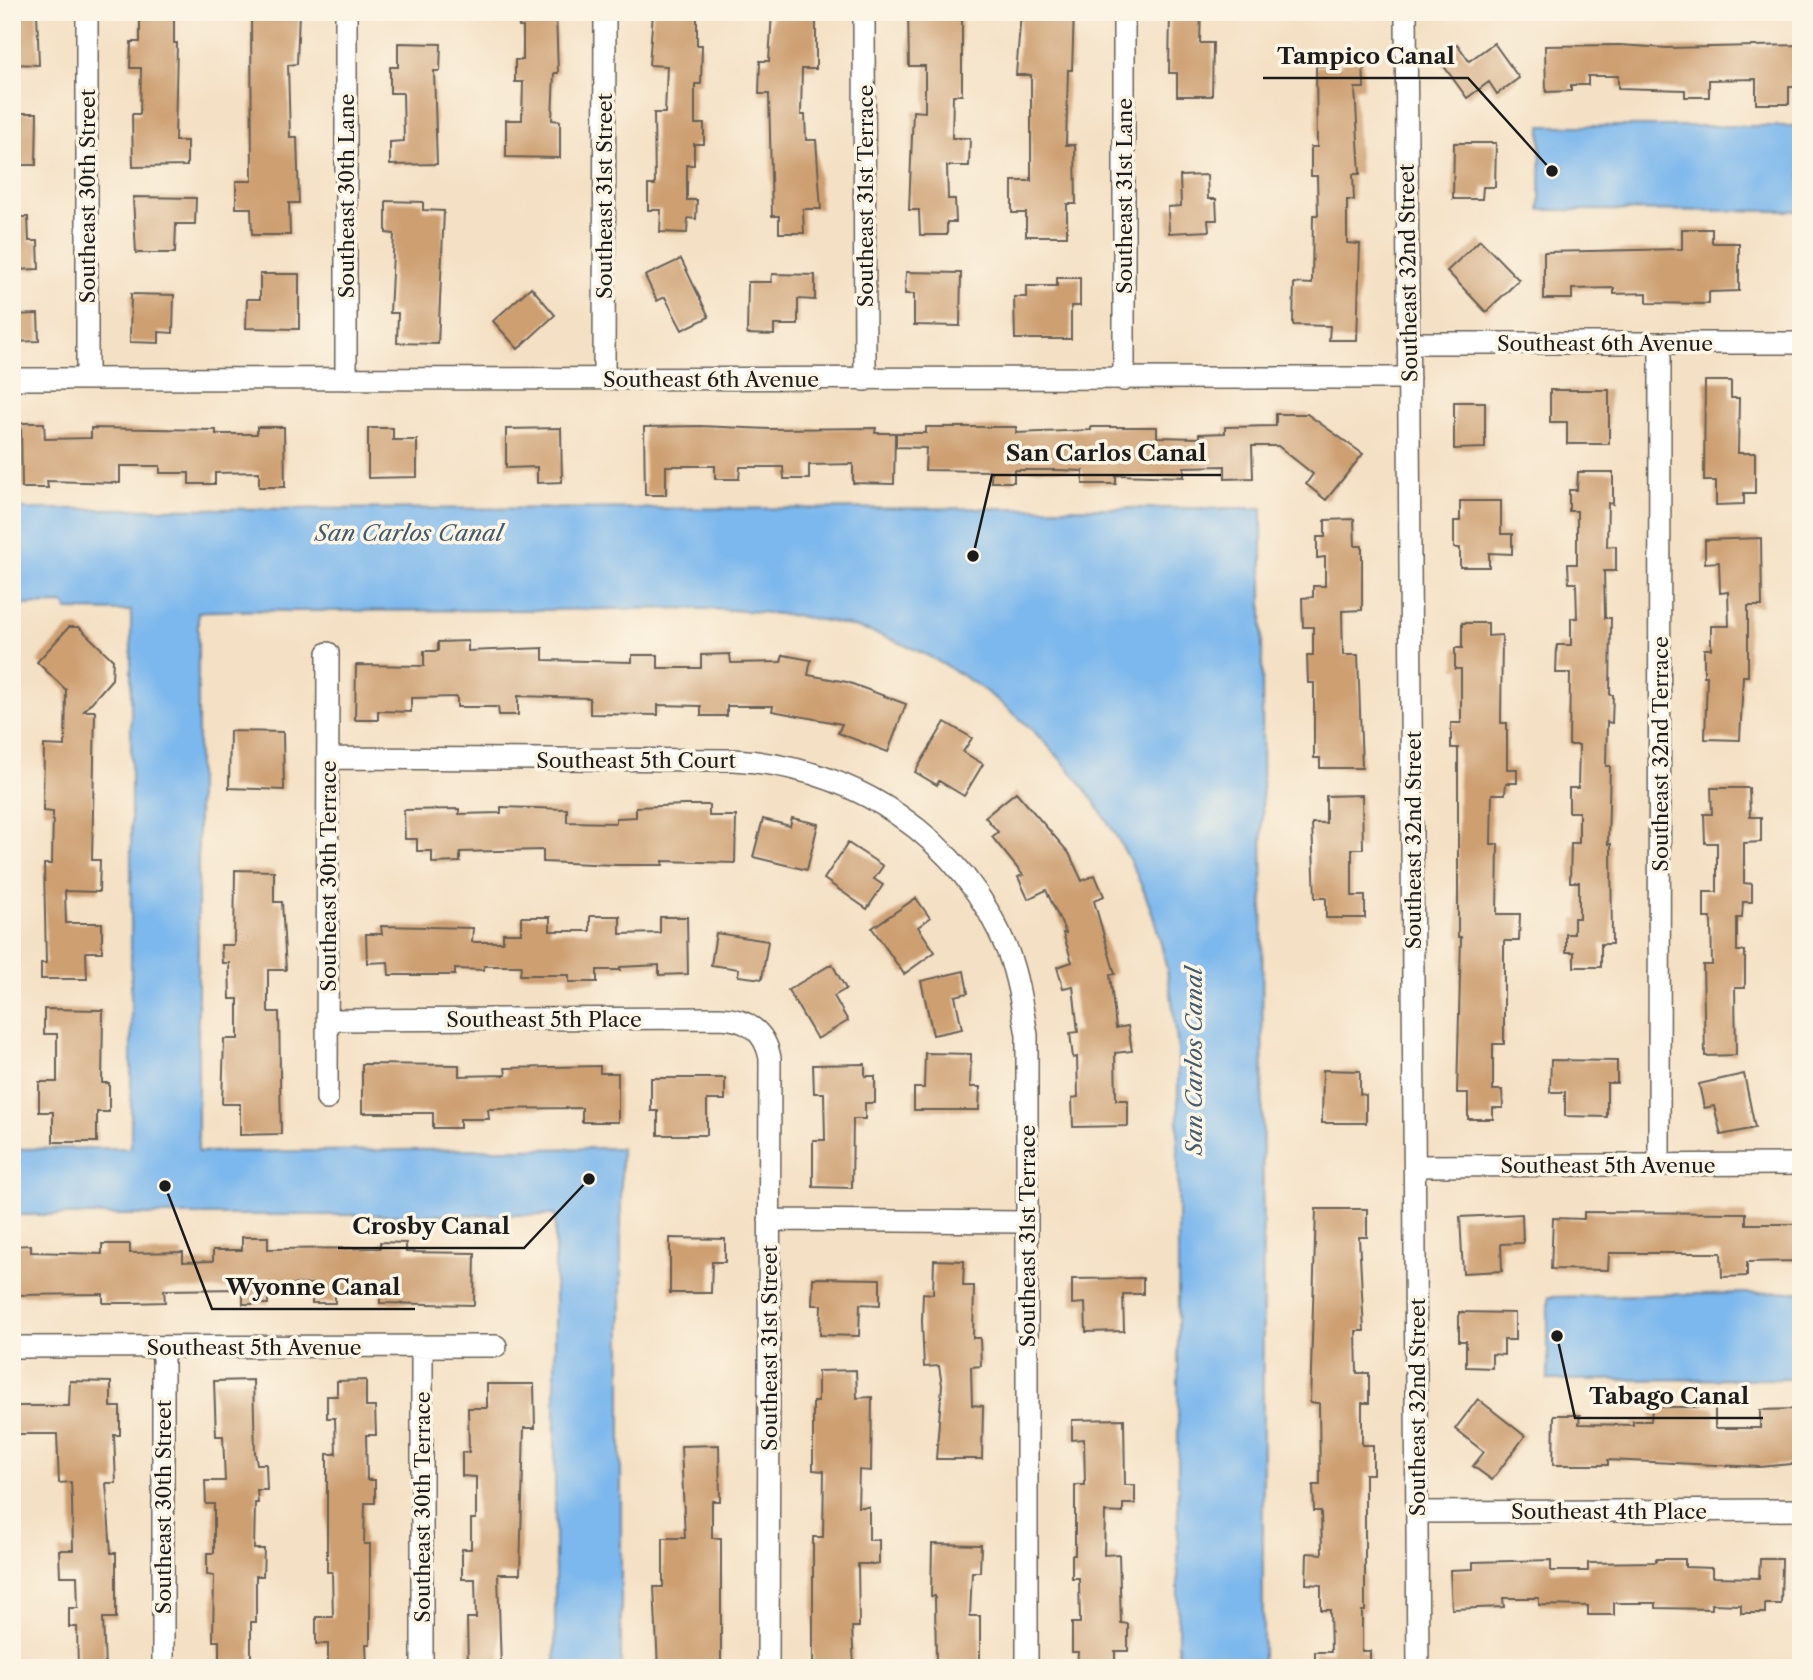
<svg xmlns="http://www.w3.org/2000/svg" width="1813" height="1680" font-family="'Libre Caslon Text',serif">
  <rect width="100%" height="100%" fill="#fcf5e5"/>
  <filter id="ink" filterUnits="userSpaceOnUse"><feTurbulence type="fractalNoise" baseFrequency=".0143" numOctaves="2"/><feDisplacementMap in="SourceGraphic" scale="14" xChannelSelector="R" yChannelSelector="G"/><feConvolveMatrix kernelMatrix="1 2 1 2 8 2 1 2 1" color-interpolation-filters="sRGB"/></filter>
  <filter id="wash" filterUnits="userSpaceOnUse"><feTurbulence type="fractalNoise" baseFrequency=".00686" numOctaves="4" result="noise"/><feDisplacementMap in="SourceGraphic" scale="28" xChannelSelector="R" yChannelSelector="G"/><feGaussianBlur stdDeviation="1.57" result="paint"/><feColorMatrix in="noise" values="0 0 0 0 0 0 0 0 0 0 0 0 0 0 0 0 0 1.4 0 .05"/><feComposite in="paint" operator="in"/></filter>
  <g filter="url(#wash)">
    <rect width="100%" height="100%" fill="#f4e0c4"/>
    <!-- water -->
    <path fill="#7cb7ed" stroke="#4c6a84" stroke-width="2" d="M1541,126H1801V211L1540,210Z
      M1262,508L1263,1668H1178V1050C1172,995 1165,941 1143,889C1089,761 970,650 832,622C731,602 626,610 524,610C453,611 381,611 309,611C272,611 234,609 198,612V1152L621,1148V1668H555V1215H12V1149L131,1148V611L67,610L65,604L12,605V509Z
      M1801,1292V1379L1548,1380V1297Z"/>
    <g id="blocks">
      <!-- building -->
      <path fill="#cd9f71" d="M12,12H37L39,65L12,64Z
        M140,12H174V43H177L175,141H187V166L133,167L132,114H140L141,68H130L131,42H140Z
        M251,12H299L297,64L288,65L290,137H297L299,203H289L290,235H252L251,208H236V181H252Z
        M519,12H556L558,73H554L552,120L560,121V158L506,157V120H522L523,82H515V60H523V27H519Z
        M653,12H697V45H702L701,84H695V124H704V144H694V165H687V200H697L696,219L688,218L687,233L660,232L661,210H648V185H655L654,113H665L667,66L649,65Z
        M772,12H816V69H802L801,115H805L806,140H816L821,209H803L804,233H779V216H772L769,94H759L760,61H769Z
        M908,12H962V95H953L952,138H970L969,166H947L948,199H955L956,222H947V235H920L919,210H909L913,111L925,112V66H909Z
        M1021,12H1074L1072,70H1068L1066,145H1075L1076,204H1067V236H1026V213H1012V181H1031V75H1016Z
        M1170,12H1201L1200,43H1213L1212,96H1177V73H1169Z
        M398,43L441,44L440,71H434L437,164L390,165V142L404,141L403,93H390V67H398Z
        M1494,43L1519,78L1497,94L1489,82L1467,98L1438,58L1457,44L1469,61Z
        M1619,45L1667,48L1801,45V87H1789V104H1756V79L1709,80V97H1685V90L1618,88V76H1588V85H1571V91L1546,92L1545,46Z
        M1341,56H1363L1364,88H1355L1360,174H1353L1354,200H1347V243L1360,244L1357,340H1329L1330,326L1293,325L1294,283L1312,284L1313,215H1318L1317,176H1311V147H1317L1316,66H1341Z
        M12,113H37L36,165H12Z
        M1454,143H1496L1495,187H1483L1482,199H1453Z
        M1207,175L1208,199H1216L1217,220H1208L1209,231L1169,233L1168,207L1181,206L1180,176Z
        M133,197L196,198L195,224H176L175,253H136Z
        M386,201L423,202V210L444,211L438,344L397,343L398,313H390L394,234L386,233Z
        M12,217H28L29,241H38L39,269L12,270Z
        M1682,229H1712V243H1739V291L1709,292V304L1647,303V293L1614,294V288L1572,289V299H1544V252L1682,249Z
        M1480,240L1519,280L1486,312L1447,271Z
        M681,259L709,317L682,330L665,297L657,301L645,276Z
        M906,272L961,273L960,326L914,325V294H905Z
        M260,274H299V329L246,328L247,299H260Z
        M772,274L815,275V300L798,299V325H774V335L747,334L748,282H771Z
        M1057,278H1080V306H1071V339H1015L1014,297H1026V286H1057Z
        M531,287L555,315L518,349L493,321Z
        M131,294L174,295L173,333L159,332V343L130,342Z
        M38,314L39,341L12,342V315Z
        M1705,381H1731V398H1739L1738,453H1755V493H1744V504L1716,505V481H1704Z
        M1550,390H1609V444H1567V422H1550Z
        M1454,402H1485V448L1454,449Z
        M1276,414H1307L1363,454L1326,500L1306,484L1313,474L1278,446H1252L1253,478L1225,479V466L1184,467V477L1116,475V484H1083V471L1059,470H1014V482H991V471L925,470L926,448L896,447V433H926V427H1016V433L1091,430V427H1157V437L1199,438V434L1225,433V427L1276,426Z
        M21,423H44L45,439L91,438V428L216,430V434H257V427H284L285,487H259V472L215,473V484H189V473H160V466H120V483L47,481L48,488H22Z
        M700,426L769,429L876,428L875,433H895L894,484L853,483V464L809,465V479H784L783,467H740L739,479H715V466H666V495H645L644,427Z
        M368,428H393V440H417V477L368,478Z
        M561,428L562,482L537,483V467L506,468V429Z
        M1578,472H1613V504L1608,503L1607,547L1616,546V571H1604L1605,618H1611L1610,695H1613L1612,723L1607,722L1606,766H1610L1608,844H1611L1612,944H1601V967H1574V952H1566V934H1574V918H1579V882H1570L1571,843H1579V812H1569V788H1578L1579,745H1569L1570,673H1556L1557,645H1571V618H1577L1576,583H1569L1568,564H1577V511H1569V490H1577Z
        M1460,501H1501V534H1512V554L1489,553V567H1460V548H1454V521H1460Z
        M1354,519L1355,546H1362V610L1342,611L1343,655H1358L1362,768H1320V758H1314V683H1308L1307,655H1313V627H1303L1302,598L1313,597V586H1325V557L1317,558V537H1325V520Z
        M1761,538L1762,606H1748V676H1743L1740,740L1705,739L1707,676H1704V649H1711V626H1729L1728,592L1720,593L1719,562L1705,563V540Z
        M1462,623H1488V636L1502,635L1501,723H1507V769H1517V783H1506L1505,794H1492L1491,844H1498L1497,914H1520L1519,941H1504V1044H1493V1090H1502L1503,1108H1493V1119H1468V1093H1457L1461,937H1458V748H1451V723H1461V669H1455V648H1462Z
        M69,627H79L113,660L112,679L84,711H95L92,860H100L99,892L65,891L66,923H102V952H86L87,979H41V963H46L44,864H52L53,812L43,811L44,745L65,746L66,690L37,662Z
        M468,641V651L543,648V660L632,662V655H658V668H701V655L730,654L731,663L781,662L783,655L811,660L808,675L847,682L906,704L888,752L838,733L842,724L772,711L773,706H727V716H701V706L658,705V715L590,714V698L518,696V715H499L498,707H457V697L411,698V712L378,711V720H355L356,665L424,666V651H438V642Z
        M945,722L972,738L963,752L983,764L964,796L939,781L937,785L915,772Z
        M230,731L283,732L284,790L229,788Z
        M1711,788H1749L1750,817H1761V842L1744,843V883L1752,884V902H1743L1742,918H1737V951H1745V988H1735L1736,1055L1705,1056L1703,965H1712L1711,918H1704V892H1717V843H1705L1704,814H1712Z
        M1016,792L1069,853L1082,881L1095,875L1104,896L1094,901L1115,974L1110,975L1116,1028L1128,1026L1132,1051L1115,1053L1116,1100H1128V1126L1073,1127L1072,1098L1078,1097L1077,1057L1073,1058L1070,1033L1078,1032L1073,986L1063,988L1057,967L1072,962L1063,933H1066L1046,890L1028,899L1018,877L1023,875L992,837L998,832L985,817Z
        M1362,795L1363,849H1352V896H1365V918H1326V898H1315L1312,823H1326V796Z
        M685,805H709V816H736L735,863L663,861V865H617L543,862V850L460,852V862L432,863V851H417V839H405L404,810L459,809V814L501,813V807L567,809V822L616,823V818L636,817V807Z
        M792,818L818,824L807,870L753,857L763,819L790,826Z
        M848,843L883,866L874,879L883,885L867,909L824,879Z
        M235,870L274,871V902H282L286,970H268V1012H279L281,1134L240,1135V1104H222L224,1039H238V999H230L229,963H222L221,945H234Z
        M916,898L930,918L918,927L935,952L904,974L872,928Z
        M590,916H620V934L660,933V917H687L688,974L659,975V965L620,967V970H597V982H569V975H520L521,966H484V970L455,969V975H389L388,962L367,963L366,934H382L381,926L473,928L472,942H503V933H521V917H550V931H590Z
        M716,933L768,941L762,979L738,976L739,969L711,965Z
        M832,964L846,989L834,996L848,1021L817,1039L788,990Z
        M964,971L968,993L955,996L962,1029L933,1035L921,981Z
        M44,1009L103,1010L102,1083H109V1112H97V1142H53V1112H39V1082H57V1034H44Z
        M925,1053L971,1054L970,1087H980L979,1110H914V1088H924Z
        M1551,1060L1617,1061V1083H1607V1117L1565,1116V1092H1550Z
        M362,1064L459,1065V1076L506,1075L505,1068L600,1066V1073H618V1122H582V1108L488,1109L489,1119H460V1128H433V1113H362Z
        M865,1064V1076H875V1103H865V1119H853L852,1188L813,1187V1140H825L824,1093H814L813,1065Z
        M1323,1070L1360,1071V1094L1366,1095V1123H1322Z
        M1744,1074L1755,1128L1721,1135L1714,1106L1704,1108L1699,1084Z
        M651,1078H725V1100H707V1135H658V1111H651Z
        M1316,1209H1367V1237H1359L1364,1331H1356L1357,1373H1369V1403H1362V1445H1373V1474H1365V1611H1362V1651H1370V1668H1315V1652H1331L1330,1610H1321V1585L1306,1584L1307,1553L1322,1554L1321,1511H1314L1313,1485H1320L1319,1403H1310Z
        M1584,1212L1746,1213V1224H1801V1261L1747,1262V1276L1722,1277L1721,1253H1609L1608,1270L1551,1269L1553,1218L1584,1219Z
        M1522,1214L1523,1243L1501,1244L1502,1271L1463,1273L1460,1217Z
        M242,1237H268V1249L380,1248V1242L406,1243V1252L475,1253L474,1305L380,1303V1294L335,1293V1303H312V1284L268,1285V1304H243V1289L164,1290L165,1302L130,1303H103V1294L12,1295V1246L31,1245V1252L102,1254V1244H130V1253L183,1252V1262L213,1261V1250H242Z
        M670,1238L725,1239V1262H712L711,1293H670Z
        M934,1260L964,1261L963,1286H974L973,1338H980L981,1366L971,1367L972,1405L983,1406L982,1459H936L942,1385L939,1366L924,1367L922,1321L923,1293L933,1294Z
        M813,1278L880,1279V1305L860,1304L859,1336L820,1335L821,1305H812Z
        M1143,1278V1294H1123L1124,1331L1086,1332L1085,1303L1072,1304V1279Z
        M1459,1312L1515,1313V1340H1504V1355L1492,1354V1368L1466,1367V1341H1459Z
        M856,1370L857,1398L872,1397L871,1471L859,1470L858,1507H869V1540H879V1564H858L859,1627H852L854,1668H813V1537H823L824,1471L813,1470V1402H818V1371Z
        M253,1380L255,1453L257,1464H266L267,1490H257L258,1503H255L254,1549H264L263,1576H256V1622H251V1668H219V1641H213L214,1576L207,1575V1553H214V1504H206L205,1481H225L223,1436H216L214,1381Z
        M366,1380V1407H375L376,1435H366L367,1480H375V1503H365L364,1544H370V1644H366L367,1668H328V1644H316V1617H333L332,1572H327V1454H336L335,1418H327V1396H337V1381Z
        M70,1381L111,1382V1407H120V1435H114L116,1483H106L111,1553H116V1618H103L105,1668H78L77,1627H69V1608H78L77,1576H60L59,1550H73L72,1501L71,1482L59,1483L57,1434H12V1406H69Z
        M487,1384H534L535,1428H524L520,1574H498L501,1668H468L467,1618H476L475,1579H462V1549H471V1519H476V1477L462,1476V1452H469L468,1408H487Z
        M1478,1399L1525,1436L1492,1480L1473,1466L1484,1452L1455,1429Z
        M1652,1407H1715V1428H1760V1410L1793,1409V1423H1801V1463L1760,1467L1608,1460V1465H1553L1554,1415H1580L1579,1424L1633,1425V1421H1651Z
        M1124,1419L1125,1485H1135V1504H1123V1513L1105,1512L1104,1555L1119,1554L1121,1623L1128,1624V1651H1115V1668H1077L1078,1652H1072V1623H1080L1079,1578H1072V1555H1075V1485H1085L1084,1439L1072,1440V1420Z
        M719,1445L720,1501H712V1538H721V1668H658L654,1587H663V1538H685L681,1446Z
        M932,1544L981,1545L980,1572H972L970,1616H980V1662H936L935,1596H931Z
        M1656,1559H1685V1567L1712,1568V1577L1759,1578L1760,1559H1782L1781,1604H1765V1613H1741V1605L1712,1604V1609L1656,1608V1603H1614V1615H1588V1606L1539,1605V1598H1503L1504,1607L1452,1609L1450,1570L1473,1569V1562L1551,1560V1571H1588V1563L1656,1562Z"/>
    </g>
  </g>
  <g filter="url(#ink)">
    <use href="#blocks" fill-opacity="0" stroke="#686157" stroke-width="2"/>
    <g fill="none" stroke-linecap="round" stroke-linejoin="round">
      <!-- minor casing -->
      <g stroke="#686157" stroke-width="24">
        <path id="minor" d="M87,12V379
          M346,12V379
          M864,12L865,380
          M1124,12V380
          M1406,12L1418,1668
          M1408,343H1801
          M12,379L1409,378
          M604,379L605,12
          M328,758L734,760C855,767 962,837 1008,952C1018,979 1022,1007 1027,1035V1668
          M328,1020L720,1018C747,1019 765,1031 770,1058L768,1668
          M327,1099L328,653
          M1659,1165L1660,343
          M1415,1166L1801,1164
          M769,1220L1027,1222
          M422,1346V1668
          M12,1347L496,1346
          M163,1347V1668
          M1418,1512L1801,1510"/>
      </g>
      <!-- minor -->
      <use href="#minor" stroke="#fff" stroke-width="21"/>
    </g>
  </g>
  <g text-anchor="middle" dominant-baseline="central" stroke-width="7" stroke-linejoin="round" paint-order="stroke">
    <!-- street labels -->
    <g font-size="21" fill="#1c1c1c" stroke="#fcf5e5">
      <text transform="translate(87 196) rotate(-90)">Southeast 30th Street</text>
      <text transform="translate(346 196) rotate(-90)">Southeast 30th Lane</text>
      <text transform="translate(604 196) rotate(-90)">Southeast 31st Street</text>
      <text transform="translate(865 196) rotate(-90)">Southeast 31st Terrace</text>
      <text transform="translate(1124 196) rotate(-90)">Southeast 31st Lane</text>
      <text transform="translate(1408 273) rotate(-91)">Southeast 32nd Street</text>
      <text x="1605" y="343">Southeast 6th Avenue</text>
      <text x="711" y="379">Southeast 6th Avenue</text>
      <text transform="translate(1660 754) rotate(-90)">Southeast 32nd Terrace</text>
      <text x="636" y="760">Southeast 5th Court</text>
      <text transform="translate(1413 840) rotate(-90)">Southeast 32nd Street</text>
      <text transform="translate(328 876) rotate(-90)">Southeast 30th Terrace</text>
      <text x="544" y="1019">Southeast 5th Place</text>
      <text x="1608" y="1165">Southeast 5th Avenue</text>
      <text transform="translate(1027 1236) rotate(-90)">Southeast 31st Terrace</text>
      <text x="254" y="1347">Southeast 5th Avenue</text>
      <text transform="translate(769 1348) rotate(-90)">Southeast 31st Street</text>
      <text transform="translate(1417 1407) rotate(-90)">Southeast 32nd Street</text>
      <text transform="translate(163 1507) rotate(-90)">Southeast 30th Street</text>
      <text transform="translate(422 1507) rotate(-90)">Southeast 30th Terrace</text>
      <text x="1609" y="1511">Southeast 4th Place</text>
    </g>
    <!-- water labels -->
    <g font-size="23" font-style="italic" fill="#425a70" stroke="#fcf5e5">
      <text x="409" y="533">San Carlos Canal</text>
      <text transform="translate(1194 1061) rotate(-90)">San Carlos Canal</text>
    </g>
  </g>
  <!-- callouts -->
  <path fill="none" stroke="#1c1c1c" stroke-width="2.5" d="M1552 171L1468 78H1263M973 556L992 475H1221M589 1179L524 1248H338M165 1186L212 1309H415M1557 1336L1575 1418H1763"/>
  <g fill="#1c1c1c" stroke="#fcf5e5" stroke-width="2.5">
    <circle cx="1552" cy="171" r="7"/>
    <circle cx="973" cy="556" r="7"/>
    <circle cx="589" cy="1179" r="7"/>
    <circle cx="165" cy="1186" r="7"/>
    <circle cx="1557" cy="1336" r="7"/>
  </g>
  <g font-size="23" text-anchor="middle" font-weight="bold" fill="#1c1c1c" stroke="#fcf5e5" stroke-width="7" stroke-linejoin="round" paint-order="stroke">
    <text x="1366" y="64">Tampico Canal</text>
    <text x="1106" y="461">San Carlos Canal</text>
    <text x="431" y="1234">Crosby Canal</text>
    <text x="313" y="1295">Wyonne Canal</text>
    <text x="1669" y="1404">Tabago Canal</text>
  </g>
  <!-- margin -->
  <rect width="1813" height="1680" fill="none" stroke="#fcf5e5" stroke-width="42"/>
</svg>
